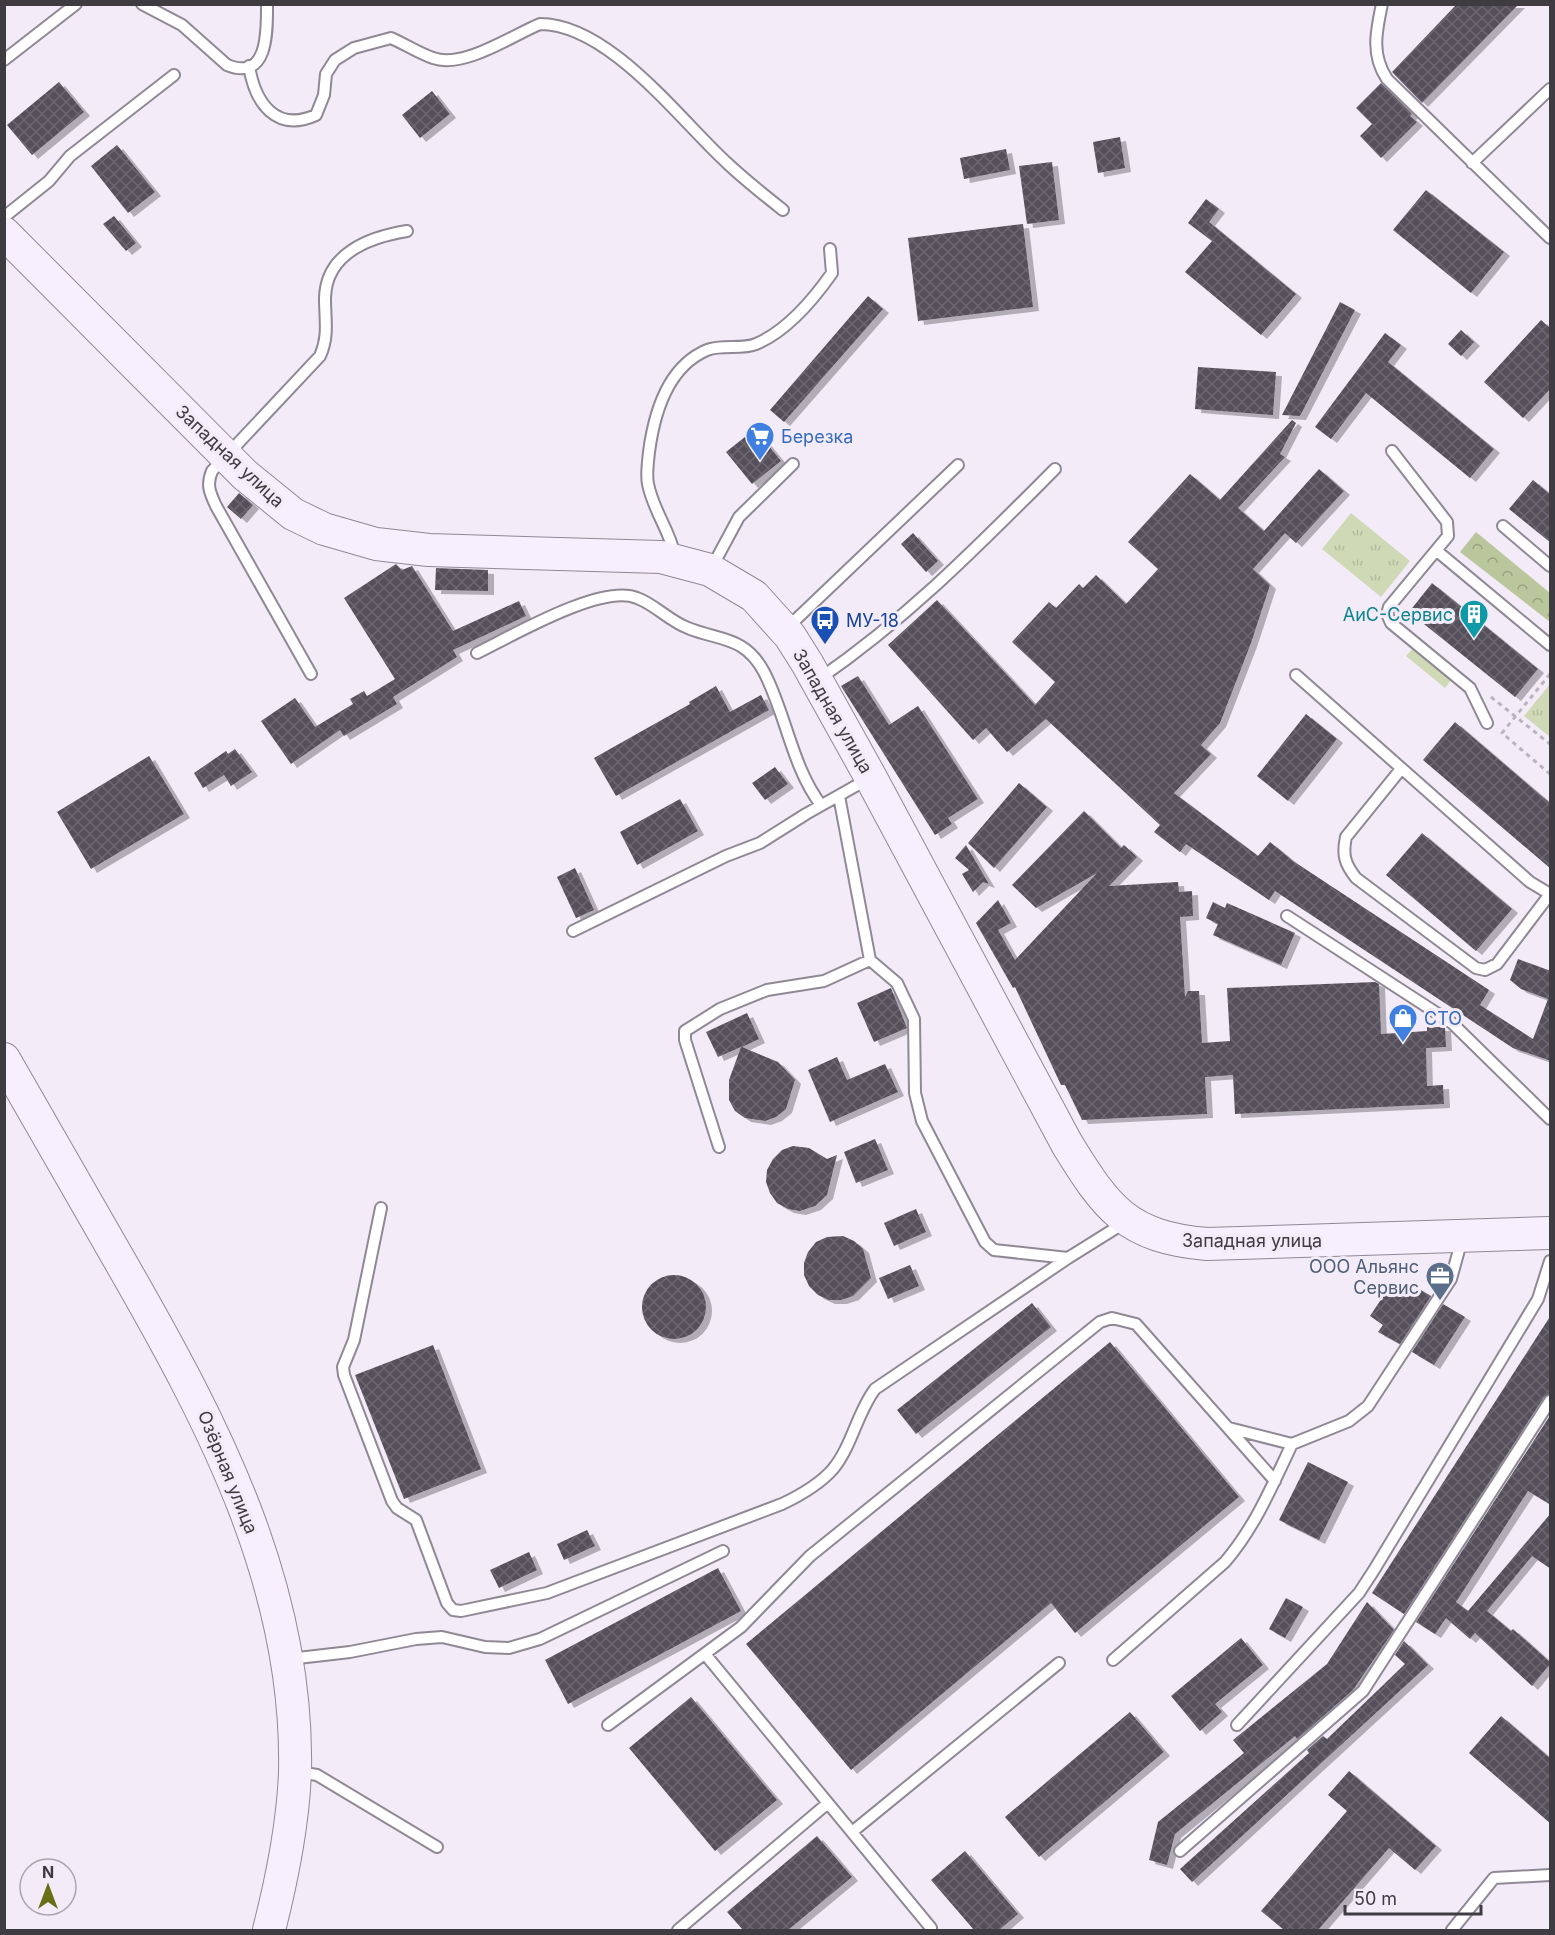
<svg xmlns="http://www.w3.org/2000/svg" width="1555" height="1935" font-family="Inter,sans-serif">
  <defs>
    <pattern id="grass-tufts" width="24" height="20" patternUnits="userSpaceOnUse" patternTransform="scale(1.5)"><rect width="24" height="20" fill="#cfd9b6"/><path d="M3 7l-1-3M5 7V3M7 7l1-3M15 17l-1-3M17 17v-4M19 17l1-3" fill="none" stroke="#b3bb9e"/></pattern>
    <pattern id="forest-crowns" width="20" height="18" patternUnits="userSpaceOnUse" patternTransform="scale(1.5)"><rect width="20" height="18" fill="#bac69c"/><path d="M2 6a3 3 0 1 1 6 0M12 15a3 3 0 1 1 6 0" fill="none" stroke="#99a281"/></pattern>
    <pattern id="building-cross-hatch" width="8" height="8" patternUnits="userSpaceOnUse" patternTransform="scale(1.5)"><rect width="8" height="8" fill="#57505b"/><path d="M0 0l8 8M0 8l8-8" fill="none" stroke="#6d6770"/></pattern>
    <filter id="shadow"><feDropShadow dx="6" dy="4" stdDeviation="0" flood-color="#0004"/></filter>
  </defs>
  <rect width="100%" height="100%" fill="#f3ebf8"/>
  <!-- grass -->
  <path fill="url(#grass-tufts)" d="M1351,513L1410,561L1381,597L1322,549Z
    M1414,647L1452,679L1445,688L1406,656Z
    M1550,684V737L1524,716Z"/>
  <!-- forest -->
  <path fill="url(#forest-crowns)" d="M1476,532L1550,593V622L1460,552Z"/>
  <!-- building -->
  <path fill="url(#building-cross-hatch)" filter="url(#shadow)" d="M1457,4H1519L1422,103L1392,72Z
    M59,82L84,112L32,155L7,125Z
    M1381,83L1412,114L1410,116L1417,122L1381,158L1360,136L1372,124L1356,108Z
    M432,91L450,114L420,138L402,115Z
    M1120,137L1125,168L1098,173L1093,142Z
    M117,145L155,192L128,213L91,166Z
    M1006,149L1010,170L964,179L960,158Z
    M1052,162L1059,220L1027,224L1019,166Z
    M1426,190L1504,252L1471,293L1393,230Z
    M1206,199L1219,209L1209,222L1296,294L1261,335L1185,272L1212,241L1188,223Z
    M114,216L136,243L126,251L103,224Z
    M1023,224L1033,307L918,321L908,238Z
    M868,296L883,309L784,422L770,410Z
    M1340,302L1355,310L1300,416L1282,415Z
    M1541,320L1551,329V388L1523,418L1484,382Z
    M1461,330L1474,342L1461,356L1448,344Z
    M1385,333L1401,345L1388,362L1494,449L1470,478L1366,393L1331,439L1315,427Z
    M1198,367L1276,372L1273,415L1195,409Z
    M1292,420L1296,423L1280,454L1285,457L1238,508L1264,531L1319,469L1344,491L1296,543L1285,533L1253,569L1270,585L1251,643L1220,723L1201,745L1211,754L1174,793L1258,856L1270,842L1293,861L1489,990L1480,1005L1533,1039L1548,999L1521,989L1510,980L1518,959L1551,971V1061L1513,1048L1275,891L1269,900L1186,844L1180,852L1154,832L1160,825L1046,719L1007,752L986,728L973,740L888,645L937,600L1035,705L1055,682L1012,642L1049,602L1056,608L1079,584L1083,588L1096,575L1126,604L1158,569L1128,542L1190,474L1220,500Z
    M755,429L781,461L752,484L726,452Z
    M1533,480L1551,495V543L1509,509Z
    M239,493L253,505L241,519L227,507Z
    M913,533L938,561L926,572L901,544Z
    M396,564L402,570L412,566L453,631L519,601L526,616L453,650L457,657L393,697L397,704L344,736L340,730L291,764L261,721L295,698L315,727L353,704L350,699L364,691L367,696L395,679L344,598Z
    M436,568L488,570V591L435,590Z
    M1432,583L1538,669L1515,697L1409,612Z
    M858,676L889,725L918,706L978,799L948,818L952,824L935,835L841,686Z
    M716,686L730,712L761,695L769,710L616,796L594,758L690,704L689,702Z
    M1306,714L1337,739L1288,801L1257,776Z
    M1455,722L1551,804V869L1423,760Z
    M235,749L252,772L231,786L224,775L203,788L194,773L226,751L228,754Z
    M149,756L184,814L91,869L57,812Z
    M775,767L788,784L765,800L752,783Z
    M1019,783L1047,807L994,868L968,843Z
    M680,799L698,831L637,865L620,832Z
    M1084,811L1121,848L1124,845L1137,857L1109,886L1178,882L1179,892L1192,891L1193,916L1180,917L1185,997L1188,991H1199L1202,1043L1230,1041L1227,988L1375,982L1379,984L1381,1034L1427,1031V1027H1445L1446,1047L1426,1048L1427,1086L1443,1085L1444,1104L1235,1114L1233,1075L1205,1077L1207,1114L1082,1120L1065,1085H1061L1015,987L1013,988L976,923L998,900L1011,923L998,930L1015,960L1097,873L1036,908L1012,885Z
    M1422,833L1512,909L1476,951L1386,875Z
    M966,845L989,884L983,882L973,892L962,874L969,870L955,858Z
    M575,868L594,910L576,918L557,877Z
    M1213,902L1225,908L1227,903L1295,933L1281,965L1213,935L1218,924L1206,918Z
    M891,988L907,1028L874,1042L857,1003Z
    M747,1013L759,1039L742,1047L778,1062L795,1080L786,1109L776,1117L765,1121L745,1118L735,1111L729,1100V1080L741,1047L718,1057L706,1032Z
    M837,1057L847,1080L885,1064L898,1092L830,1122L808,1070Z
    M875,1139L888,1170L856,1183L844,1152Z
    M793,1146L809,1148L827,1159L837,1155L827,1195L815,1206L800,1211L788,1209L777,1203L770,1193L766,1182L767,1170L773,1159L782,1150Z
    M916,1209L926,1232L894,1246L884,1223Z
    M843,1236L854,1241L863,1249L871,1278L853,1296L841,1300H829L818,1295L809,1286L804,1275V1263L808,1252L816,1242L827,1237Z
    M910,1265L919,1286L888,1299L879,1278Z
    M642 1307a32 32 0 1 1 64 0a32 32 0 1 1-64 0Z
    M1409,1283L1431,1296L1400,1344L1378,1332L1383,1325L1370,1316L1388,1289L1400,1297Z
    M1032,1303L1051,1327L916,1434L897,1410Z
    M1443,1304L1465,1317L1434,1365L1412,1352Z
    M1551,1315V1394L1544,1397L1404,1614L1372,1593Z
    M1110,1342L1239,1497L1075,1633L1051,1603L851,1770L746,1644Z
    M433,1345L481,1469L404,1499L355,1375Z
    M1551,1414V1505L1528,1491L1456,1602L1468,1611L1551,1513V1569L1532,1556L1487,1611L1511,1631L1513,1629L1551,1663L1532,1686L1475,1633L1470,1639L1446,1618L1435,1634L1416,1622Z
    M1308,1462L1348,1482L1319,1540L1279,1520Z
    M587,1530L595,1546L564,1560L557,1544Z
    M529,1552L537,1570L499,1588L490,1570Z
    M718,1568L741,1611L568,1704L545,1660Z
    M1286,1598L1303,1607L1285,1638L1269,1629Z
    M1367,1602L1394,1630L1353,1690L1297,1739L1295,1736L1175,1834L1167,1865L1149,1860L1158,1822L1244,1753L1233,1740L1327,1664Z
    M1241,1638L1263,1665L1215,1704L1222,1712L1200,1731L1171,1696Z
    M1404,1641L1428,1665L1192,1882L1180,1869L1309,1753L1307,1750L1323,1736L1327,1739L1405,1664L1395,1655Z
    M691,1697L777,1800L715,1851L629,1748Z
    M1130,1712L1164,1752L1039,1857L1005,1817Z
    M1501,1716L1551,1759V1824L1469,1753Z
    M1349,1771L1436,1846L1415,1870L1389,1848L1318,1930H1284L1261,1911L1347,1811L1328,1795Z
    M817,1836L852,1877L788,1930H743L727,1912Z
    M965,1851L1018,1914L999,1930H974L931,1880Z"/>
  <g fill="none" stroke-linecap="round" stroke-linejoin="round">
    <!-- lane casing -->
    <g stroke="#908894" stroke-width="14">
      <path id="lane" d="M142,4L182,25L227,65C269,82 267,30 267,4
        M1382,4C1376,32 1371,55 1387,79L1550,238
        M4,60L76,4
        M249,66C255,103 276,133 316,115L324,95L326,74L335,60L354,48L391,38C405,44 418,53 433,58C463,69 511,36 540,24C609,24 680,120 727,163C745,180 764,195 783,210
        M1472,163L1550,89
        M4,217L49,181L70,156L174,75
        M1392,451L1447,522L1448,536L1389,607L1387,614L1391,623L1470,688L1487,723
        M1503,526L1550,566
        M1437,551L1550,645
        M675,556C670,531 653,510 648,484C646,475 648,462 649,452C654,414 667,367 707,350C722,344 742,350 756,344C787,331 813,300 832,273L830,249
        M711,569L739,517L793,464
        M787,628L958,465
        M477,653C512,636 602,583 637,598C656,605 669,621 688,628C720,641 745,636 764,672C786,714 792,767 821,805
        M311,674L216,506C210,493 206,485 212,471L320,356C329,336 325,320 325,298C326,253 370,237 407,231
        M1296,675L1530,882L1550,894
        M819,679C910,616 978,546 1055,469
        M1401,769L1346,837C1342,855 1345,864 1356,878L1476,968L1485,970L1497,964L1550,894
        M1287,916L1452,1023L1550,1119
        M573,931L726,856L760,843L806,814L868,779
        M870,960L897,983L914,1019L915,1093L922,1121L985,1242L994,1250L1068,1258L1124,1223
        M719,1147L685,1040V1031L720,1009L767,990L824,981L870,960L839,796
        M381,1208L354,1340L343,1367L344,1375L392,1501L397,1508L416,1520L447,1603L453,1610L461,1611L547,1593L782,1504C801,1495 819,1485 833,1469C852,1446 857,1413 875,1389L1068,1258
        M1229,1428L1292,1444
        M705,1654L931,1928
        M289,1659L350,1652L416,1639L442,1637L485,1647L509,1648L540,1639L723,1551
        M1113,1660L1225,1562C1255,1527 1272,1486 1292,1444L1349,1421L1368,1406L1451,1279L1462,1239
        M608,1725L741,1627L810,1556L1100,1322L1112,1318L1136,1324L1275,1481
        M1237,1725L1359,1593L1374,1570L1538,1299L1550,1261
        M298,1772L317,1775L437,1847
        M852,1832L1059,1663
        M1180,1851L1363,1691L1550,1401
        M678,1930L828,1803
        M1452,1930L1494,1878L1550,1875"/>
    </g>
    <!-- secondary casing -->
    <g stroke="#908894" stroke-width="34">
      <path id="secondary" d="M4,233L245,475L293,514L324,529L376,544L429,550L661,557L710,570L754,596L790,636L807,663L871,778L1067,1144C1107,1209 1127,1237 1207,1244L1550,1233
        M4,1059C44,1129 84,1199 124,1268C214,1425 299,1586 295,1772C293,1826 282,1879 269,1930"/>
    </g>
    <!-- path -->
    <path stroke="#bab4be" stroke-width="3" stroke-dasharray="4.5 4.5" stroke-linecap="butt" d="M1550,674L1502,733L1550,774
      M1491,697L1550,744"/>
    <!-- lane -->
    <use href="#lane" stroke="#fff" stroke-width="10"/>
    <!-- secondary -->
    <use href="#secondary" stroke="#f8effe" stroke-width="32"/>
  </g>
  <!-- icons -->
  <defs>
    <g id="supermarket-pin" transform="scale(1.5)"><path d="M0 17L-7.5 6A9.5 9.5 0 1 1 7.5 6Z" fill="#3f7fe0" stroke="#f3ebf8"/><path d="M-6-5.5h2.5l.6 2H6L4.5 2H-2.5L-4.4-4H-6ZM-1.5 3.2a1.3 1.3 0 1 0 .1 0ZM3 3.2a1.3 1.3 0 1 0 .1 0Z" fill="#fff"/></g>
    <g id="building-pin" transform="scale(1.5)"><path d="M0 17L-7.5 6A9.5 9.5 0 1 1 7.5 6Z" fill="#0f9aa8" stroke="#f3ebf8"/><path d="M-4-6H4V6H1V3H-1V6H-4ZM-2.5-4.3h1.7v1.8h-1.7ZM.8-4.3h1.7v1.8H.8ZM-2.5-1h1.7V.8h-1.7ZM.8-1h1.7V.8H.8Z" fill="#fff"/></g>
    <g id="bus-pin" transform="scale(1.5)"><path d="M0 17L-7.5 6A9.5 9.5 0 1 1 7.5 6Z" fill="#1a4fb4" stroke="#f3ebf8"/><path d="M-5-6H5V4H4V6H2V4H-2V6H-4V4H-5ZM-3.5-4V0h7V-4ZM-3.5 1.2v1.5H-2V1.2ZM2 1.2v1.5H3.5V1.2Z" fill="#fff"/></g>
    <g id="shop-pin" transform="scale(1.5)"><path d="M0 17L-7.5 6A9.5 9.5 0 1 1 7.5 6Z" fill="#3f7fe0" stroke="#f3ebf8"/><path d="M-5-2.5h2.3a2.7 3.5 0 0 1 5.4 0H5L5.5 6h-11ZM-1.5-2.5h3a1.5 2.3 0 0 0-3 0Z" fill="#fff"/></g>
    <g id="office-pin" transform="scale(1.5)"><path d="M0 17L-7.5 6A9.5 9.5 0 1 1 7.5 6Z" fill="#5c6f8a" stroke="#f3ebf8"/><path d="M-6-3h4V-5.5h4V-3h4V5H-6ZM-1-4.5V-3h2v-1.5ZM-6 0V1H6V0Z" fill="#fff"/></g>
  </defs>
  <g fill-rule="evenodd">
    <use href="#supermarket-pin" x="760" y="436"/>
    <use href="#building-pin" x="1474" y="614"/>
    <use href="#bus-pin" x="825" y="620"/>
    <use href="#shop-pin" x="1403" y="1018"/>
    <use href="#office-pin" x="1440" y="1276"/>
  </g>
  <g text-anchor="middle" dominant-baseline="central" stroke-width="6" stroke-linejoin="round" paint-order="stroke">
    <!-- shop labels -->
    <g font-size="18" fill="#366cbe" stroke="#f3ebf8" text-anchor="start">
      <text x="781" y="436">Березка</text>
      <text x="1424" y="1018">СТО</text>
    </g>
    <!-- street labels -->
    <g font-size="18" fill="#3f3c41" stroke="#f3ebf8">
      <text transform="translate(230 456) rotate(43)">Западная улица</text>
      <text transform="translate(833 711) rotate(60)">Западная улица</text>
      <text x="1252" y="1240">Западная улица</text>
      <text transform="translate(228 1472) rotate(68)">Озёрная улица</text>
    </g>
    <!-- culture labels -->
    <g font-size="18" fill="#0d838f" stroke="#f3ebf8" text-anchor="end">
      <text x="1453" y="614">АиС-Сервис</text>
    </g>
    <!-- transit labels -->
    <g font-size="18" fill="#164399" stroke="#f3ebf8" text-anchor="start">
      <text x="846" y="620">МУ-18</text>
    </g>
    <!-- service labels -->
    <g font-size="18" fill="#4e5e75" stroke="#f3ebf8" text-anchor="end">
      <text x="1419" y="1266">ООО Альянс<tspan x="1419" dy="21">Сервис</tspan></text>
    </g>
  </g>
  <!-- border -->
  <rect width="1555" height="1935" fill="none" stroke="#3f3c41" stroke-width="12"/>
  <!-- north arrow -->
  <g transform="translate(48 1887)"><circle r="28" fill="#f3ebf8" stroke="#aba5af" stroke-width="1.5"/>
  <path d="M0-4.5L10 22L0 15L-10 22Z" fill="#676e15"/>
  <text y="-9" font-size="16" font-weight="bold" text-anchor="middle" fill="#3f3c41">N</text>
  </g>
  <!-- scale -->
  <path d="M1345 1905v9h136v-9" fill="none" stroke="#3f3c41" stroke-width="3"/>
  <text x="1354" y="1905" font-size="18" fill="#3f3c41" stroke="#f3ebf8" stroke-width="4.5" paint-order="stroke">50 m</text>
</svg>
